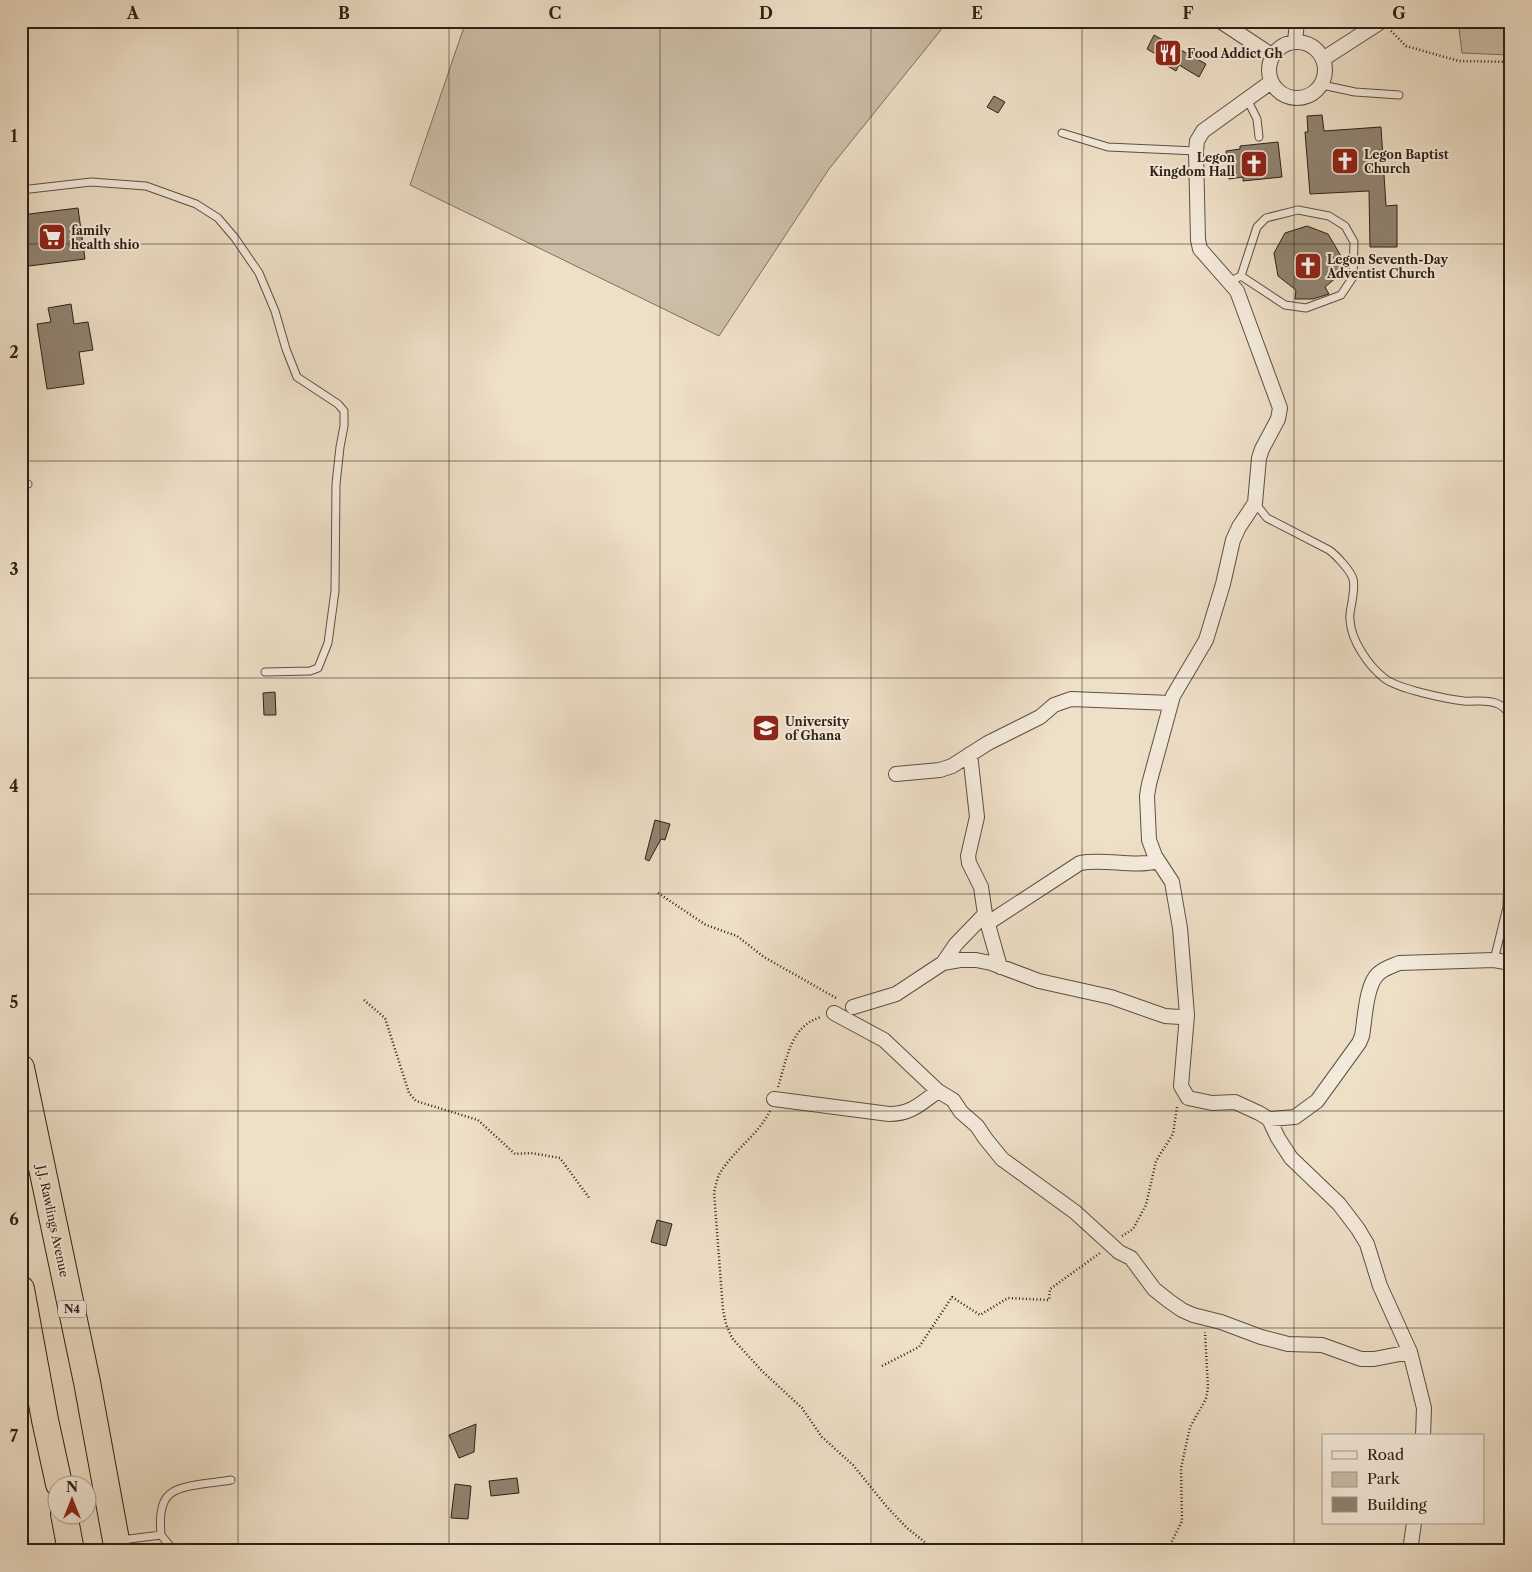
<svg xmlns="http://www.w3.org/2000/svg" width="1532" height="1572" font-family="'Libre Caslon Text',serif">
  <rect width="100%" height="100%" fill="#eedfc7"/>
  <filter id="stains"><feTurbulence type="fractalNoise" baseFrequency=".004" numOctaves="4"/><feColorMatrix values="0 0 0 0 .2 0 0 0 0 .09 0 0 0 0 .02 0 0 0 .5 -.17"/></filter>
  <radialGradient id="worn" r=".72"><stop offset=".6" stop-color="#630" stop-opacity="0"/><stop offset="1" stop-color="#630" stop-opacity=".3"/></radialGradient>
  <!-- green -->
  <path fill="#cdbfa9" stroke="#7d7060" d="M466,21H948L829,169L719,336L410,185Z
    M1458,21H1511V55L1462,53Z"/>
  <!-- building -->
  <path fill="#918472" stroke="#2d2116" d="M1154,35L1206,64L1199,77L1179,65L1176,71L1164,64L1166,60L1147,49Z
    M994,96L1005,102L998,113L987,107Z
    M1322,115L1324,131L1381,127L1386,206L1397,205V247H1370L1369,191L1310,194L1305,132H1308L1307,116Z
    M1278,142L1282,177L1243,181V177L1229,179L1226,151L1240,149V146Z
    M78,208L85,259L21,267V215Z
    M1307,226L1328,234L1341,256L1337,277L1325,287L1329,294L1313,299H1295L1296,290L1278,276L1274,253L1285,233Z
    M71,304L74,324L88,322L93,350L79,352L84,384L47,389L37,324L51,322L48,308Z
    M275,692L276,715H264L263,693Z
    M655,820L670,824L665,840L661,839L649,861L645,859Z
    M657,1220L672,1224L666,1246L651,1242Z
    M476,1424L474,1452L459,1458L449,1435Z
    M517,1478L519,1493L491,1496L489,1481Z
    M455,1484L471,1486L468,1519L451,1518Z"/>
  <g fill="none" stroke-linecap="round" stroke-linejoin="round">
    <!-- lane casing -->
    <g stroke="#5d5042" stroke-width="9">
      <path id="lane" d="M1322,85L1355,92L1399,95
        M1247,99L1257,119L1259,137
        M1062,133L1108,147L1196,151
        M21,190L91,182L146,186L196,204L218,218L235,238L259,273L275,311L286,349L297,377L338,404L344,411V426L340,447L336,484L335,591L328,643L318,668L310,671L265,672
        M1229,282L1241,276L1285,305L1306,308L1341,295L1353,277L1354,242L1345,226L1329,216L1298,210L1266,218L1257,227L1241,276
        M21,485L28,484
        M1255,503L1267,518L1329,550C1336,555 1351,571 1353,579C1355,586 1353,594 1352,602C1351,608 1349,615 1350,620C1351,641 1369,666 1384,678C1398,689 1446,699 1464,701C1476,702 1487,699 1498,704C1505,707 1508,711 1511,718
        M1494,960L1507,907L1508,875L1511,867
        M161,1535L174,1551
        M121,1540L161,1535C160,1522 159,1503 170,1494C181,1484 216,1483 231,1480"/>
    </g>
    <!-- street casing -->
    <g stroke="#5d5042" stroke-width="16">
      <path id="street" d="M1220,21L1273,56
        M1269 70a28 28 0 1 1 56 0a28 28 0 1 1-56 0Z
        M1295,42L1297,21
        M1323,59L1382,21
        M1271,82L1203,131L1197,141L1196,151L1198,240L1200,249L1237,291L1280,408L1278,419L1262,449L1259,458L1255,503L1239,527L1233,540L1223,584L1206,640L1173,696L1149,784L1147,796L1149,840L1155,856L1172,882L1180,928L1187,1015L1181,1086L1188,1098L1212,1103L1235,1102L1259,1113L1269,1119L1278,1138L1291,1158L1339,1204L1358,1229L1367,1244L1380,1286L1410,1352L1424,1408L1423,1436
        M970,754L977,817L968,856L969,863L981,887L985,914L1000,967
        M896,774L940,770L952,766L988,743L1040,717L1054,705L1071,699L1171,703
        M988,923L1080,863C1106,858 1133,868 1158,861
        M943,963L956,944L985,914
        M853,1007L896,994L943,963L960,960H976L991,963L1039,981L1111,997L1165,1016L1180,1017L1187,1015
        M834,1013L884,1040L938,1091L953,1100L961,1112L977,1126L985,1138L1002,1159L1075,1212L1119,1252L1131,1258L1154,1289L1169,1301L1182,1310L1193,1315L1221,1322L1261,1337L1288,1344L1322,1345L1361,1359H1374L1410,1352
        M774,1099L889,1114C911,1114 920,1104 938,1091
        M1269,1119L1295,1117L1317,1101L1359,1043L1362,1036C1365,1019 1366,985 1378,974C1384,968 1392,966 1399,963L1494,960L1511,963
        M1410,1551L1414,1523"/>
    </g>
    <!-- highway casing -->
    <g stroke="#2d2116" stroke-width="28">
      <path id="highway" d="M21,1068L87,1382L118,1551
        M21,1289L45,1420L59,1484
        M64,1514L71,1551"/>
    </g>
    <!-- path -->
    <path stroke="#2d2116" stroke-width="2.5" stroke-dasharray="1 2.5" stroke-linecap="butt" d="M1391,31L1406,46L1459,61L1511,62
      M658,893L706,925L737,936L764,957L836,998
      M364,1000L385,1018L409,1093L416,1101L478,1120L515,1154L531,1153L560,1158L590,1199
      M778,1087C787,1059 790,1026 821,1017
      M770,1111C758,1135 734,1150 720,1173C717,1178 716,1185 714,1192L723,1310L726,1324L732,1338L762,1371L802,1408L822,1437L853,1465L887,1507L907,1528L936,1551
      M1122,1236L1133,1229L1146,1205L1156,1161L1173,1134L1177,1107
      M882,1366L919,1347L952,1297L980,1315L1008,1298L1049,1300L1050,1289L1100,1253
      M1167,1551L1182,1521L1181,1468L1190,1427L1206,1399L1208,1387L1205,1332"/>
    <!-- lane -->
    <use href="#lane" stroke="#f4eadb" stroke-width="7"/>
    <!-- street -->
    <use href="#street" stroke="#f4eadb" stroke-width="14"/>
    <!-- highway -->
    <use href="#highway" stroke="#eedfc7" stroke-width="26"/>
  </g>
  <!-- grid -->
  <path fill="none" stroke="#2d2116" stroke-width="1" stroke-opacity="0.55" d="M238,21V1551M449,21V1551M660,21V1551M871,21V1551M1082,21V1551M1294,21V1551M21,244H1511M21,461H1511M21,678H1511M21,894H1511M21,1111H1511M21,1328H1511"/>
  <!-- icons -->
  <defs>
    <g id="restaurant-square" transform="scale(1.4375)"><rect x="-9" y="-9" width="18" height="18" rx="4" fill="#8f2418" stroke="#f4eadb"/><path d="M-5-6h1v4h1v-4h1v4h1v-4h1v5L-1.5 .5V6h-2V.5L-5-1ZM5-6V6H3V1.5H1.5Q1.5-4 5-6Z" fill="#fff"/></g>
    <g id="church-square" transform="scale(1.4375)"><rect x="-9" y="-9" width="18" height="18" rx="4" fill="#8f2418" stroke="#f4eadb"/><path d="M-1.2-6h2.4v3.5h3.3v2.4h-3.3V6h-2.4V-.1h-3.3v-2.4h3.3Z" fill="#fff"/></g>
    <g id="supermarket-square" transform="scale(1.4375)"><rect x="-9" y="-9" width="18" height="18" rx="4" fill="#8f2418" stroke="#f4eadb"/><path d="M-6-5.5h2.5l.6 2H6L4.5 2H-2.5L-4.4-4H-6ZM-1.5 3.2a1.3 1.3 0 1 0 .1 0ZM3 3.2a1.3 1.3 0 1 0 .1 0Z" fill="#fff"/></g>
    <g id="university-square" transform="scale(1.4375)"><rect x="-9" y="-9" width="18" height="18" rx="4" fill="#8f2418" stroke="#f4eadb"/><path d="M0-5L7-2L0 1L-7-2ZM-4 1L0 2.5L4 1V4Q0 6-4 4Z" fill="#fff"/></g>
  </defs>
  <g fill-rule="evenodd">
    <use href="#restaurant-square" x="1168" y="53"/>
    <use href="#church-square" x="1345" y="161"/>
    <use href="#church-square" x="1254" y="164"/>
    <use href="#supermarket-square" x="52" y="237"/>
    <use href="#church-square" x="1308" y="266"/>
    <use href="#university-square" x="766" y="728"/>
  </g>
  <g text-anchor="middle" dominant-baseline="central" stroke-width="4" stroke-linejoin="round" paint-order="stroke">
    <!-- shield labels -->
    <rect fill="#f4eadb" stroke="#695d51" stroke-width="1" x="58" y="1300.5" width="28" height="17" rx="4"/>
    <g font-size="11" font-weight="bold" fill="#2d2116">
      <text x="72" y="1309">N4</text>
    </g>
    <!-- poi labels -->
    <g font-size="12" font-weight="bold" fill="#2d2116" stroke="#f4eadb" text-anchor="start">
      <text x="1187" y="53">Food Addict Gh</text>
      <text x="1364" y="154">Legon Baptist<tspan x="1364" dy="14">Church</tspan></text>
      <text x="1235" y="157" text-anchor="end">Legon<tspan x="1235" dy="14">Kingdom Hall</tspan></text>
      <text x="71" y="230">family<tspan x="71" dy="14">health shio</tspan></text>
      <text x="1327" y="259">Legon Seventh-Day<tspan x="1327" dy="14">Adventist Church</tspan></text>
      <text x="785" y="721">University<tspan x="785" dy="14">of Ghana</tspan></text>
    </g>
    <!-- street labels -->
    <g font-size="12" fill="#2d2116" stroke="#f4eadb">
      <text transform="translate(53 1221) rotate(78)">J.J. Rawlings Avenue</text>
    </g>
  </g>
  <!-- margin -->
  <rect width="1532" height="1572" fill="none" stroke="#eedfc7" stroke-width="55"/>
  <!-- legend -->
  <rect x="1322" y="1434" width="162" height="90" fill="#f4eadb" stroke="#a49a8c"/>
  <rect x="1332" y="1451" width="25" height="8" fill="#f4eadb" stroke="#a49a8c"/>
  <text x="1367" y="1460" font-size="15" fill="#2d2116">Road</text>
  <rect x="1332" y="1472" width="25" height="15" fill="#cdbfa9" stroke="#a49a8c"/>
  <text x="1367" y="1484" font-size="15" fill="#2d2116">Park</text>
  <rect x="1332" y="1497" width="25" height="15" fill="#918472" stroke="#a49a8c"/>
  <text x="1367" y="1510" font-size="15" fill="#2d2116">Building</text>
  <!-- north arrow -->
  <g transform="translate(72 1500)"><circle r="24" fill="#f4eadb" stroke="#a49a8c"/>
  <path d="M0-4L9 19L0 12L-9 19Z" fill="#8f2418"/>
  <text y="-8" font-size="14" font-weight="bold" text-anchor="middle" fill="#2d2116">N</text>
  </g>
  <rect x="28" y="28" width="1476" height="1516" fill="none" stroke="#2d2116" stroke-width="2"/>
  <g font-size="16" text-anchor="middle" font-weight="bold" fill="#2d2116">
    <text x="133" y="19">A</text>
    <text x="344" y="19">B</text>
    <text x="555" y="19">C</text>
    <text x="766" y="19">D</text>
    <text x="977" y="19">E</text>
    <text x="1188" y="19">F</text>
    <text x="1399" y="19">G</text>
    <text x="14" y="142">1</text>
    <text x="14" y="358">2</text>
    <text x="14" y="575">3</text>
    <text x="14" y="792">4</text>
    <text x="14" y="1008">5</text>
    <text x="14" y="1225">6</text>
    <text x="14" y="1442">7</text>
  </g>
  <rect width="100%" height="100%" filter="url(#stains)"/>
  <rect width="100%" height="100%" fill="url(#worn)"/>
</svg>
